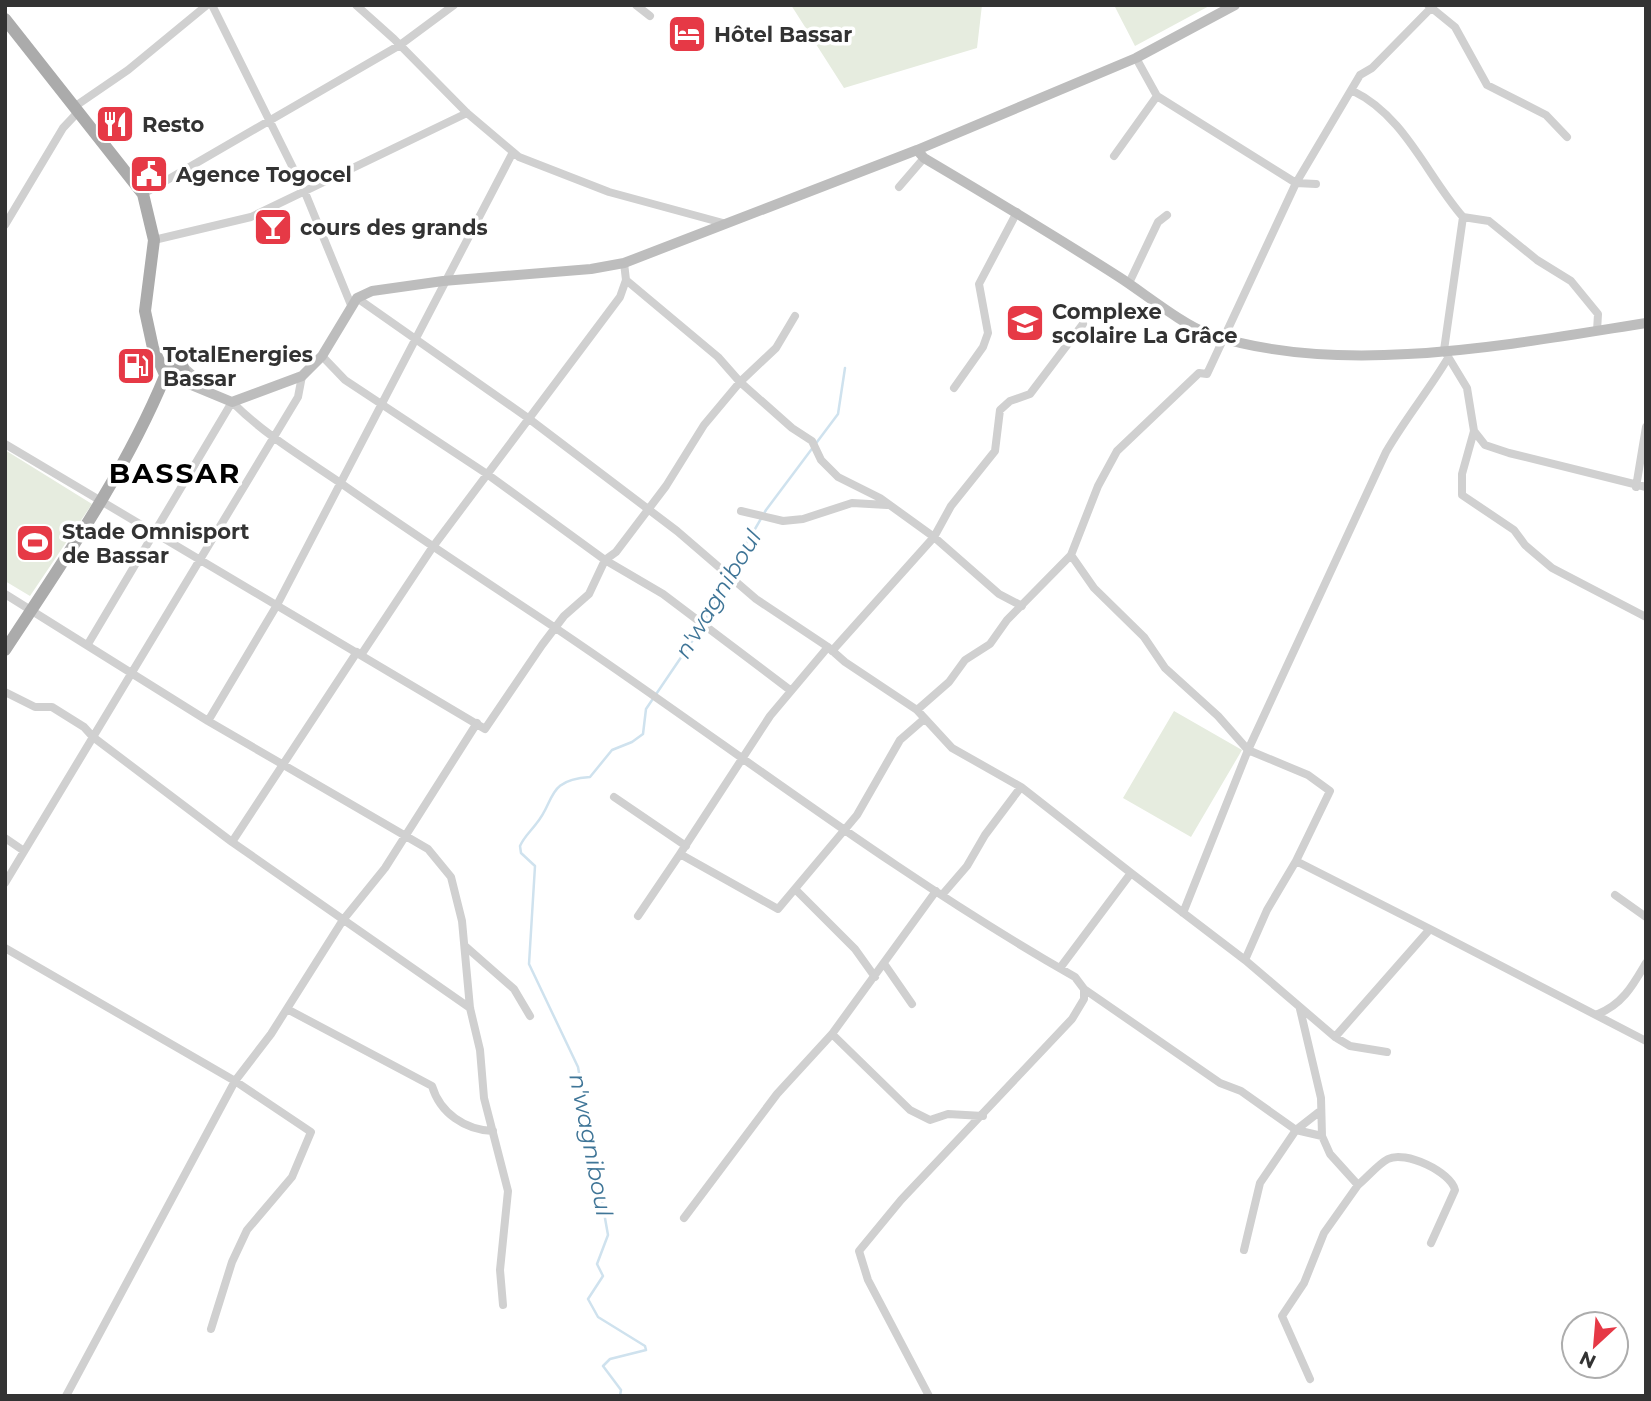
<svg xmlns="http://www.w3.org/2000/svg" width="1651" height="1401" font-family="Montserrat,sans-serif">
  <rect width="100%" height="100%" fill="#fff"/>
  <!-- green -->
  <path fill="#e6ecdf" d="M791,5H982L977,48L844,88Z
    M1114,5H1211L1135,46Z
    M5,450L92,504L30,596L5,581Z
    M1174,711L1242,750L1191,837L1123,798Z"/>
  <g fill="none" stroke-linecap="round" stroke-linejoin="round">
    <!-- stream -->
    <path stroke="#cfe2ee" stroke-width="2.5" d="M730,572L766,510L838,414L845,368
      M620,1396L621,1390L603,1366L610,1359L646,1350L645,1346L598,1317L588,1299L603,1276L597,1264L608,1235L578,1067L529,964L535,866L521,853L520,846C524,837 530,832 536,824C556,801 545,780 590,777L612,750L632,742L643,734L646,709L703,625L727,578"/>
    <!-- street -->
    <path stroke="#d0d0d0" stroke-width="8" d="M212,5L304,190L351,305
      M356,5L394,39L467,113L519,157L609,192L723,223
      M636,5L650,16
      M1428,5L1455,27L1487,85L1546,115L1567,137
      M1353,91C1405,116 1427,176 1463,217L1444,350L1467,388L1474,431L1485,445L1509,453L1646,487
      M74,107L128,70L207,5
      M1114,156L1157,96
      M1316,184L1296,183L1360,75L1372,68L1434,5
      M899,187L924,158
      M143,194L400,45L454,5
      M1463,217L1489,221L1537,260L1571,281L1598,314L1597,331
      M5,225L63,128L78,112
      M154,240L251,217L467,113
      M626,280L718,357L740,382L792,428L812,441L821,460L838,477L880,498L934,537L999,594L1022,606
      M1129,283L1158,222L1167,215
      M357,298L528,418L677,531L756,599L828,647L770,716L680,854L778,909L857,815L900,740L923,720
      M322,356L345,380L487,474L605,560L663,594L790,690
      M954,388L983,347L988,333L979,284L1017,212
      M1474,431L1462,474V495L1514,530L1525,545L1552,568L1646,617
      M5,444L485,729L542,645L564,616L589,594L605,560L616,552L666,486L704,425L740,382L776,348L795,316
      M1636,487L1646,427
      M741,511L783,521L803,519L852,503L887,505
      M1071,555L1094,588L1144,637L1165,668L1218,716L1248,750L1386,452C1405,419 1429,390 1448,358
      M5,594L208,721L428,849L451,877L462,921L470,1008L480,1050L484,1098L508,1191L500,1270L503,1305
      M88,644L232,402C265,435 304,458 342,484C413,534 485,581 557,629C729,745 894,874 1075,977L1084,989V999L1072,1019L901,1200L859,1251L868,1280L929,1396
      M828,647L845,662L917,710L952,748L1021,787L1131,873L1060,968
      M832,651L934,537L951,506L995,451L1000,410L1010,401L1030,394L1083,324
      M361,655L432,548L620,297L626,280L624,263
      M5,692L35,707H52L84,727L93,737L232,842L470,1008
      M917,710L949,682L965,660L990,644L1007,620L1071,555L1098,486L1117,451L1199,373L1207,374L1296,183L1157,96L1136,58
      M208,721L277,605L513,152
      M614,797L686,846
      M5,838L24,851
      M232,842L357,652
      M1131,873L1245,960L1335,1037L1350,1046L1387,1052
      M5,883L298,397L302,376
      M796,890L855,949L875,977
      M942,895L967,866L985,835L1021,787
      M1615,895L1646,917
      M1183,913L1248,750L1308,775L1330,791L1296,861
      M638,916L680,854
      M465,946L514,989L530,1016
      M5,948L235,1081L311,1132L292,1177L247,1230L232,1262L211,1329
      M1245,960L1267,910L1296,861L1430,929
      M885,965L912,1004
      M1084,989L1220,1083L1241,1091L1296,1130L1322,1136
      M287,1009L432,1086C440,1113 465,1130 493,1131
      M1300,1009L1321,1098L1322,1136L1330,1154L1358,1185C1367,1178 1378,1164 1388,1159C1405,1150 1451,1172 1455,1190L1431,1243
      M1598,1014C1623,1004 1633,985 1646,963
      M832,1034L910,1110L930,1120L948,1114L983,1116
      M1335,1037L1430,929L1646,1041
      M684,1218L777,1094L832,1034L936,891
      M1244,1250L1260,1183L1296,1130L1319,1112
      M1310,1379L1282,1316L1304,1283L1324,1233L1358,1185
      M66,1396L235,1081L271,1034L343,920L385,868L477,723"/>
    <!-- secondary -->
    <path stroke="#bdbdbd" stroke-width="10" d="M917,150L924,158C990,197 1055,236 1119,277C1144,293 1183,325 1209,334C1339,378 1513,344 1646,323
      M184,368L206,388
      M179,380L232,402L302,376L322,356L357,298L372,291L443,281L591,269L624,263L917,150L1136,58L1235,5"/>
    <!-- primary -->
    <path stroke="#ababab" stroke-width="12" d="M5,19L143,194L154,240L145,311L153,348L167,379L179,380L184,371L182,365L175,361L167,364L164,371
      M5,650C62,563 125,473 165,376"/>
  </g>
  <!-- icons -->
  <defs>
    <g id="hotel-square" transform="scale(2.0125)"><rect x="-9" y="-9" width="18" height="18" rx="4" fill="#e63946" stroke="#fff"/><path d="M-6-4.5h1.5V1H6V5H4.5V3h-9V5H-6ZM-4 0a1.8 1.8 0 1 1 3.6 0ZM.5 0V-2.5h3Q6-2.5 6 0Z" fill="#fff"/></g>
    <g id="restaurant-square" transform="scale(2.0125)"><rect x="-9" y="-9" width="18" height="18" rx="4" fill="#e63946" stroke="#fff"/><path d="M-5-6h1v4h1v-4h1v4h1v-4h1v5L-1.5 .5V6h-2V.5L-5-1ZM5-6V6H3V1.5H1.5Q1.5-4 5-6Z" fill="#fff"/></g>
    <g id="civic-square" transform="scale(2.0125)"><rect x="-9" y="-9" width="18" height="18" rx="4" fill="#e63946" stroke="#fff"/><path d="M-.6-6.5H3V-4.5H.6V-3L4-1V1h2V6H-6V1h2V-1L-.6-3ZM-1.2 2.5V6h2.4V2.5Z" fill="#fff"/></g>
    <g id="bar-square" transform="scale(2.0125)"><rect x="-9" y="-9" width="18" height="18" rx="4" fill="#e63946" stroke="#fff"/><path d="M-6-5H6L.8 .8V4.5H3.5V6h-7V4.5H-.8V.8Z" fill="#fff"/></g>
    <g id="school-square" transform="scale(2.0125)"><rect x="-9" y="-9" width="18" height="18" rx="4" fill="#e63946" stroke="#fff"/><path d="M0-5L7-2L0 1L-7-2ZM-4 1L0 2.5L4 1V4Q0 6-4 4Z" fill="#fff"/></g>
    <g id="fuel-square" transform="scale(2.0125)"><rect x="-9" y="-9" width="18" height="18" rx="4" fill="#e63946" stroke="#fff"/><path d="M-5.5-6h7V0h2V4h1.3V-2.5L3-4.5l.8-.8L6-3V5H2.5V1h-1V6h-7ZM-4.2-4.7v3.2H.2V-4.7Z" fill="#fff"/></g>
    <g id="stadium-square" transform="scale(2.0125)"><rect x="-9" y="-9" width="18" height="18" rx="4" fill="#e63946" stroke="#fff"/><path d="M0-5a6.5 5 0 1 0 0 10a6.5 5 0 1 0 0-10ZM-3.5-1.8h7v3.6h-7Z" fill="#fff"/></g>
  </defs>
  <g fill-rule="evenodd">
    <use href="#hotel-square" x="687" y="34"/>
    <use href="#restaurant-square" x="115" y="124"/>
    <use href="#civic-square" x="149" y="174"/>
    <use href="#bar-square" x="273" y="227"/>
    <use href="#school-square" x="1025" y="323"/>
    <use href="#fuel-square" x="136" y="366"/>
    <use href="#stadium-square" x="35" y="543"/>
  </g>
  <g text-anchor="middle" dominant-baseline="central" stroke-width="7" stroke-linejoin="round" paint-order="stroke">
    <!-- poi labels -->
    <g font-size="21" font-weight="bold" fill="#333" stroke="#fff" text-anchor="start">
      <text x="714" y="34">Hôtel Bassar</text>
      <text x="142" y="124">Resto</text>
      <text x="176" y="174">Agence Togocel</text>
      <text x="300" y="227">cours des grands</text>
      <text x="1052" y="311">Complexe<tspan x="1052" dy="24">scolaire La Grâce</tspan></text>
      <text x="163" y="354">TotalEnergies<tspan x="163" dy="24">Bassar</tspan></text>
      <text x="62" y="531">Stade Omnisport<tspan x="62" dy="24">de Bassar</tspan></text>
    </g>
    <!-- water labels -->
    <g font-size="23" font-style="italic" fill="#3f7597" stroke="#fff">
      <text transform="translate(718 594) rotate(-59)">n'wagniboul</text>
      <text transform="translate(591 1145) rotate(79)">n'wagniboul</text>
    </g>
    <!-- district labels -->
    <g font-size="28" font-weight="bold" letter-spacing="2" fill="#000" stroke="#fff">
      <text x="175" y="473">BASSAR</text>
    </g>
  </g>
  <!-- border -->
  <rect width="1651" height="1401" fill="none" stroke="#333333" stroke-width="14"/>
  <!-- north arrow -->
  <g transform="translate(1595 1345) rotate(206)"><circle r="33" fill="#ffffff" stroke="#adadad" stroke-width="2"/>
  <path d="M0-5L12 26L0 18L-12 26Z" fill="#e63946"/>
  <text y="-10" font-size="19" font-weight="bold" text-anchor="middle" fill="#333333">N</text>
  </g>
</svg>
